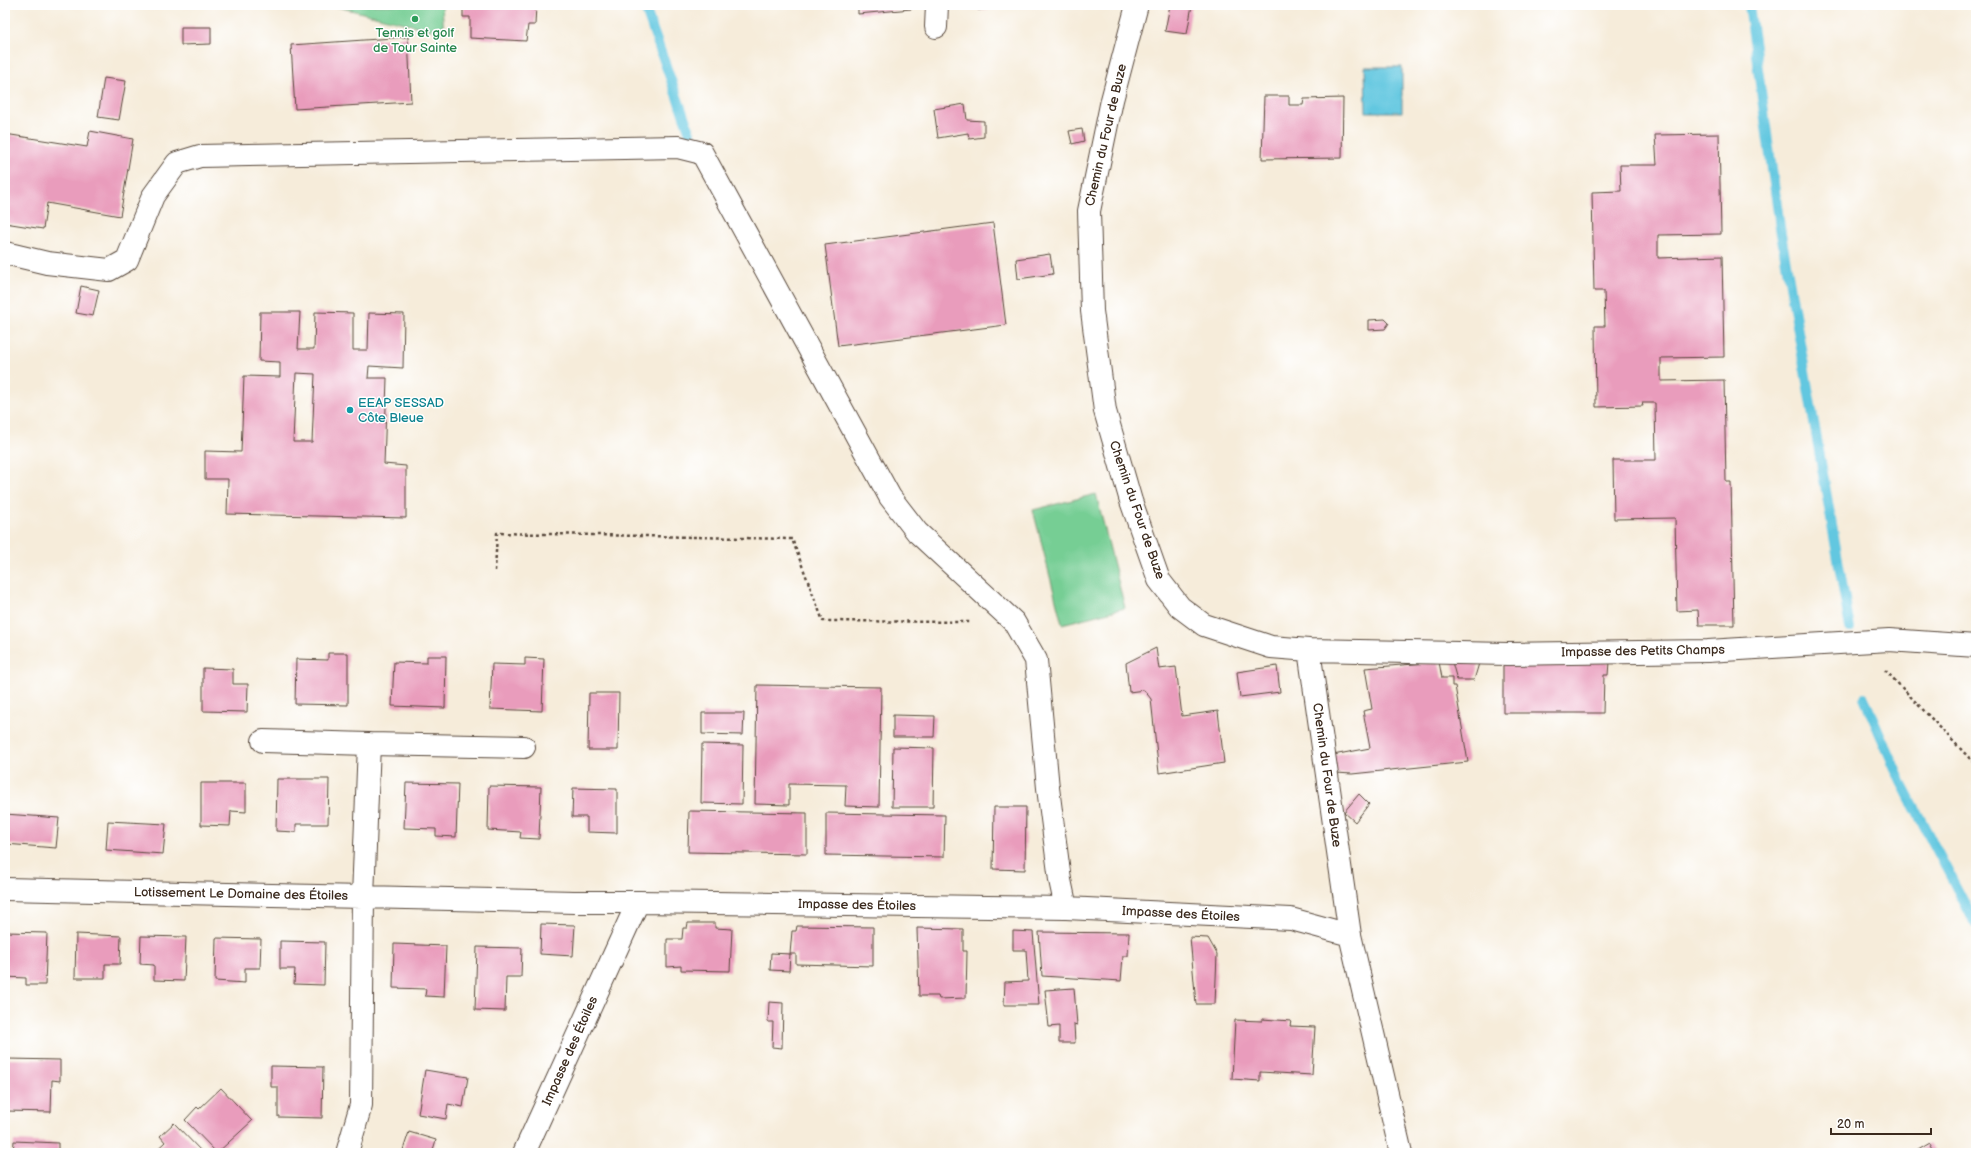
<svg xmlns="http://www.w3.org/2000/svg" width="1981" height="1158" font-family="'Balsamiq Sans',sans-serif">
  <rect width="100%" height="100%" fill="#fff"/>
  <filter id="ink" filterUnits="userSpaceOnUse"><feTurbulence type="fractalNoise" baseFrequency=".025" numOctaves="2"/><feDisplacementMap in="SourceGraphic" scale="8" xChannelSelector="R" yChannelSelector="G"/><feConvolveMatrix kernelMatrix="1 2 1 2 8 2 1 2 1" color-interpolation-filters="sRGB"/></filter>
  <filter id="wash" filterUnits="userSpaceOnUse"><feTurbulence type="fractalNoise" baseFrequency=".012" numOctaves="4" result="noise"/><feDisplacementMap in="SourceGraphic" scale="16" xChannelSelector="R" yChannelSelector="G"/><feGaussianBlur stdDeviation="0.9" result="paint"/><feColorMatrix in="noise" values="0 0 0 0 0 0 0 0 0 0 0 0 0 0 0 0 0 1.4 0 .05"/><feComposite in="paint" operator="in"/></filter>
  <g filter="url(#wash)">
    <rect width="100%" height="100%" fill="#f6ecda"/>
    <!-- green -->
    <path fill="#76ce94" stroke="#587c59" d="M330,5H442L444,33Z
      M1096,494L1125,608L1062,624L1033,510Z"/>
    <!-- water -->
    <path fill="#62c7e0" stroke="#4e787f" d="M1365,67H1402V112H1366Z"/>
    <g fill="none" stroke-linecap="round" stroke-linejoin="round">
      <!-- stream -->
      <path stroke="#62c7e0" stroke-width="10" d="M644,5L690,133
        M1749,5L1781,234L1850,628
        M1864,698L1901,782L1976,925"/>
    </g>
    <g id="blocks">
      <!-- building -->
      <path fill="#e99cbc" fill-rule="evenodd" d="M463,5H536L535,25H528L526,41L470,38V17H463Z
        M858,5H911V9L858,14Z
        M977,5H1008V7L978,10Z
        M1170,5H1192L1187,34L1165,31Z
        M181,27H211V44L181,45Z
        M408,37L411,102L295,109L291,45Z
        M104,78L126,81L119,120L98,117Z
        M1264,96H1289V105H1303L1304,99L1343,98L1342,158L1262,159Z
        M965,104L967,120L984,121V137L969,139L968,133L938,138L934,109Z
        M1082,129L1084,141L1072,144L1069,131Z
        M90,131L133,139L120,216L47,203L43,229L5,223V134L87,147Z
        M1719,134L1721,234L1658,235V258L1722,256L1724,357L1661,358V381L1724,380L1726,482H1731L1734,625H1699L1698,610L1677,611L1675,518L1614,519L1613,460H1656L1655,403H1642L1643,406L1596,407L1595,326H1605L1604,291H1594L1592,192L1621,191L1620,165H1657L1655,135Z
        M993,223L1006,325L838,346L825,245Z
        M1050,254L1053,274L1018,279L1016,259Z
        M81,286L99,290L93,316L76,313Z
        M260,312H300L298,349H314L315,312L353,313V350H368L369,313L404,314L403,368L369,366L368,378H387L384,464L406,466V518L227,514L228,479H205V451L241,452L244,376L280,377V362L259,361ZM296,373L315,374L312,442H293Z
        M1385,319L1389,323L1385,329L1369,330V320Z
        M1156,648L1159,669L1176,667L1182,716L1218,711L1224,763L1159,773L1151,699L1144,690L1129,692L1126,663Z
        M328,653H348V705L295,704L296,659L328,660Z
        M427,656H446L445,708L392,706L394,662L427,663Z
        M525,658L544,659L542,711L490,709L492,664L525,665Z
        M1480,660L1474,680H1457L1452,662Z
        M1503,660L1609,662L1608,675H1604L1603,713H1503Z
        M1439,662L1442,678H1452V686H1455L1468,762L1352,774L1336,773L1333,755L1370,748L1363,711L1372,709L1365,668Z
        M1277,666L1280,692L1240,697L1237,672Z
        M203,668L233,669V684H248L247,712L203,711Z
        M757,685L881,687L879,807L845,806L846,785L789,784V805L755,804Z
        M589,693H619L618,750H588Z
        M702,713H744L743,735L702,734Z
        M893,715L935,716L934,737H893Z
        M702,744L743,745L742,804L701,803Z
        M893,747L934,748L933,807H892Z
        M277,779H329L328,824H296V832L276,831Z
        M201,783H246V812L231,811L230,826L201,825Z
        M406,783L458,784L456,837L436,836V829L404,828Z
        M489,786L541,787L539,839L520,838L521,832L488,830Z
        M573,788L617,789V833L587,832V817H572Z
        M1359,794L1369,804L1355,822L1344,812Z
        M994,807H1026L1025,870L993,869Z
        M689,811L807,813V854L688,852Z
        M826,813L945,815L944,857L826,855Z
        M5,814L59,818L56,848L5,844Z
        M108,821L166,824L163,854L106,850Z
        M688,923H715V928L732,929L730,971L681,970V966L667,967V939H682L683,928H687Z
        M541,924L575,925L573,956L540,954Z
        M797,926L873,927V966L796,964V954H790L792,931H796Z
        M917,928L963,929V951H967L966,998L939,999L938,996H919Z
        M1013,931L1033,932L1039,1005H1004L1005,982L1028,981L1026,950H1013Z
        M5,932L47,933L45,985H26V978L5,977Z
        M1039,932L1129,933L1128,956H1123L1121,981L1042,976Z
        M76,934L121,936L120,964H105V978H75Z
        M141,936L186,937L184,981L154,980V965L140,964Z
        M1190,937L1208,938L1217,954L1215,1004H1196Z
        M216,938L261,939L260,968H245V983L215,981Z
        M280,941L325,942L324,985L294,984L295,969H280Z
        M394,944L446,946L444,997L425,996L426,989L393,988Z
        M477,947L522,948L521,977H506L505,1011L475,1010Z
        M771,953L790,954L789,971L770,970Z
        M1074,988L1077,1025L1074,1024L1075,1043H1059V1026L1049,1027L1045,990Z
        M769,1002L783,1003L782,1048L772,1047L773,1022H768Z
        M1262,1019L1291,1021L1290,1026L1315,1027L1312,1075L1260,1072V1081L1232,1079L1235,1020L1262,1021Z
        M8,1059L60,1060V1081L52,1080L51,1112L6,1111Z
        M271,1066L323,1067L322,1118L278,1117V1087H271Z
        M425,1070L468,1077L463,1107L448,1104L446,1119L418,1114Z
        M221,1088L252,1121L217,1153L185,1120L197,1107L199,1109Z
        M174,1123L203,1153H153L165,1142L160,1136Z
        M409,1132L436,1140L432,1153H402Z
        M14,1141L58,1143V1153H13Z
        M1930,1143L1935,1152L1913,1153Z"/>
    </g>
  </g>
  <g filter="url(#ink)">
    <use href="#blocks" fill-opacity="0" stroke="#57473a" stroke-width="1"/>
    <g fill="none" stroke-linecap="round" stroke-linejoin="round">
      <!-- minor casing -->
      <g stroke="#57473a" stroke-width="24">
        <path id="minor" d="M1137,5L1112,100L1089,211L1092,311L1105,411L1131,501L1159,580L1180,607L1204,625L1271,647L1309,650L1508,654L1708,651L1889,640L1976,646
          M936,27L937,5
          M5,253L47,263L109,270L127,260L153,196L177,163L200,156L678,147L702,153L890,497L917,532L1014,622L1036,660L1048,788L1060,880L1066,908
          M1309,650L1350,935L1401,1153
          M263,741L369,744L363,897L574,902H638
          M369,744L524,747
          M5,889L363,897L361,1105L347,1153
          M524,1153L638,902L1066,908L1291,919L1350,935"/>
      </g>
      <!-- path -->
      <path stroke="#57473a" stroke-width="2.5" stroke-dasharray="3 3" stroke-linecap="butt" d="M495,571L497,533L792,539L823,621L972,622
        M1885,670L1976,765"/>
      <!-- minor -->
      <use href="#minor" stroke="#fff" stroke-width="22"/>
    </g>
  </g>
  <!-- markers -->
  <circle fill="#2e9e5b" stroke="#fff" stroke-width="1.5" cx="415" cy="19" r="4"/>
  <circle fill="#0f9aa8" stroke="#fff" stroke-width="1.5" cx="350" cy="410" r="4"/>
  <g text-anchor="middle" dominant-baseline="central" stroke-width="3" stroke-linejoin="round" paint-order="stroke">
    <!-- leisure labels -->
    <g font-size="13" fill="#27864d" stroke="#fff">
      <text x="415" y="33">Tennis et golf<tspan x="415" dy="15">de Tour Sainte</tspan></text>
    </g>
    <!-- street labels -->
    <g font-size="13" fill="#3b2a1e" stroke="#fff">
      <text transform="translate(1106 135) rotate(-77)">Chemin du Four de Buze</text>
      <text transform="translate(1137 510) rotate(71)">Chemin du Four de Buze</text>
      <text transform="translate(1643 651) rotate(-1)">Impasse des Petits Champs</text>
      <text transform="translate(1327 775) rotate(82)">Chemin du Four de Buze</text>
      <text transform="translate(241 894) rotate(1)">Lotissement Le Domaine des Étoiles</text>
      <text transform="translate(857 905) rotate(1)">Impasse des Étoiles</text>
      <text transform="translate(1181 914) rotate(3)">Impasse des Étoiles</text>
      <text transform="translate(570 1051) rotate(-66)">Impasse des Étoiles</text>
    </g>
    <!-- culture labels -->
    <g font-size="13" fill="#0d838f" stroke="#fff" text-anchor="start">
      <text x="358" y="403">EEAP SESSAD<tspan x="358" dy="15">Côte Bleue</tspan></text>
    </g>
  </g>
  <!-- margin -->
  <rect width="1981" height="1158" fill="none" stroke="#fff" stroke-width="20"/>
  <!-- scale -->
  <path d="M1831 1128v6h100v-6" fill="none" stroke="#3b2a1e" stroke-width="2"/>
  <text x="1837" y="1128" font-size="12" fill="#3b2a1e" stroke="#ffffff" stroke-width="3" paint-order="stroke">20 m</text>
</svg>
